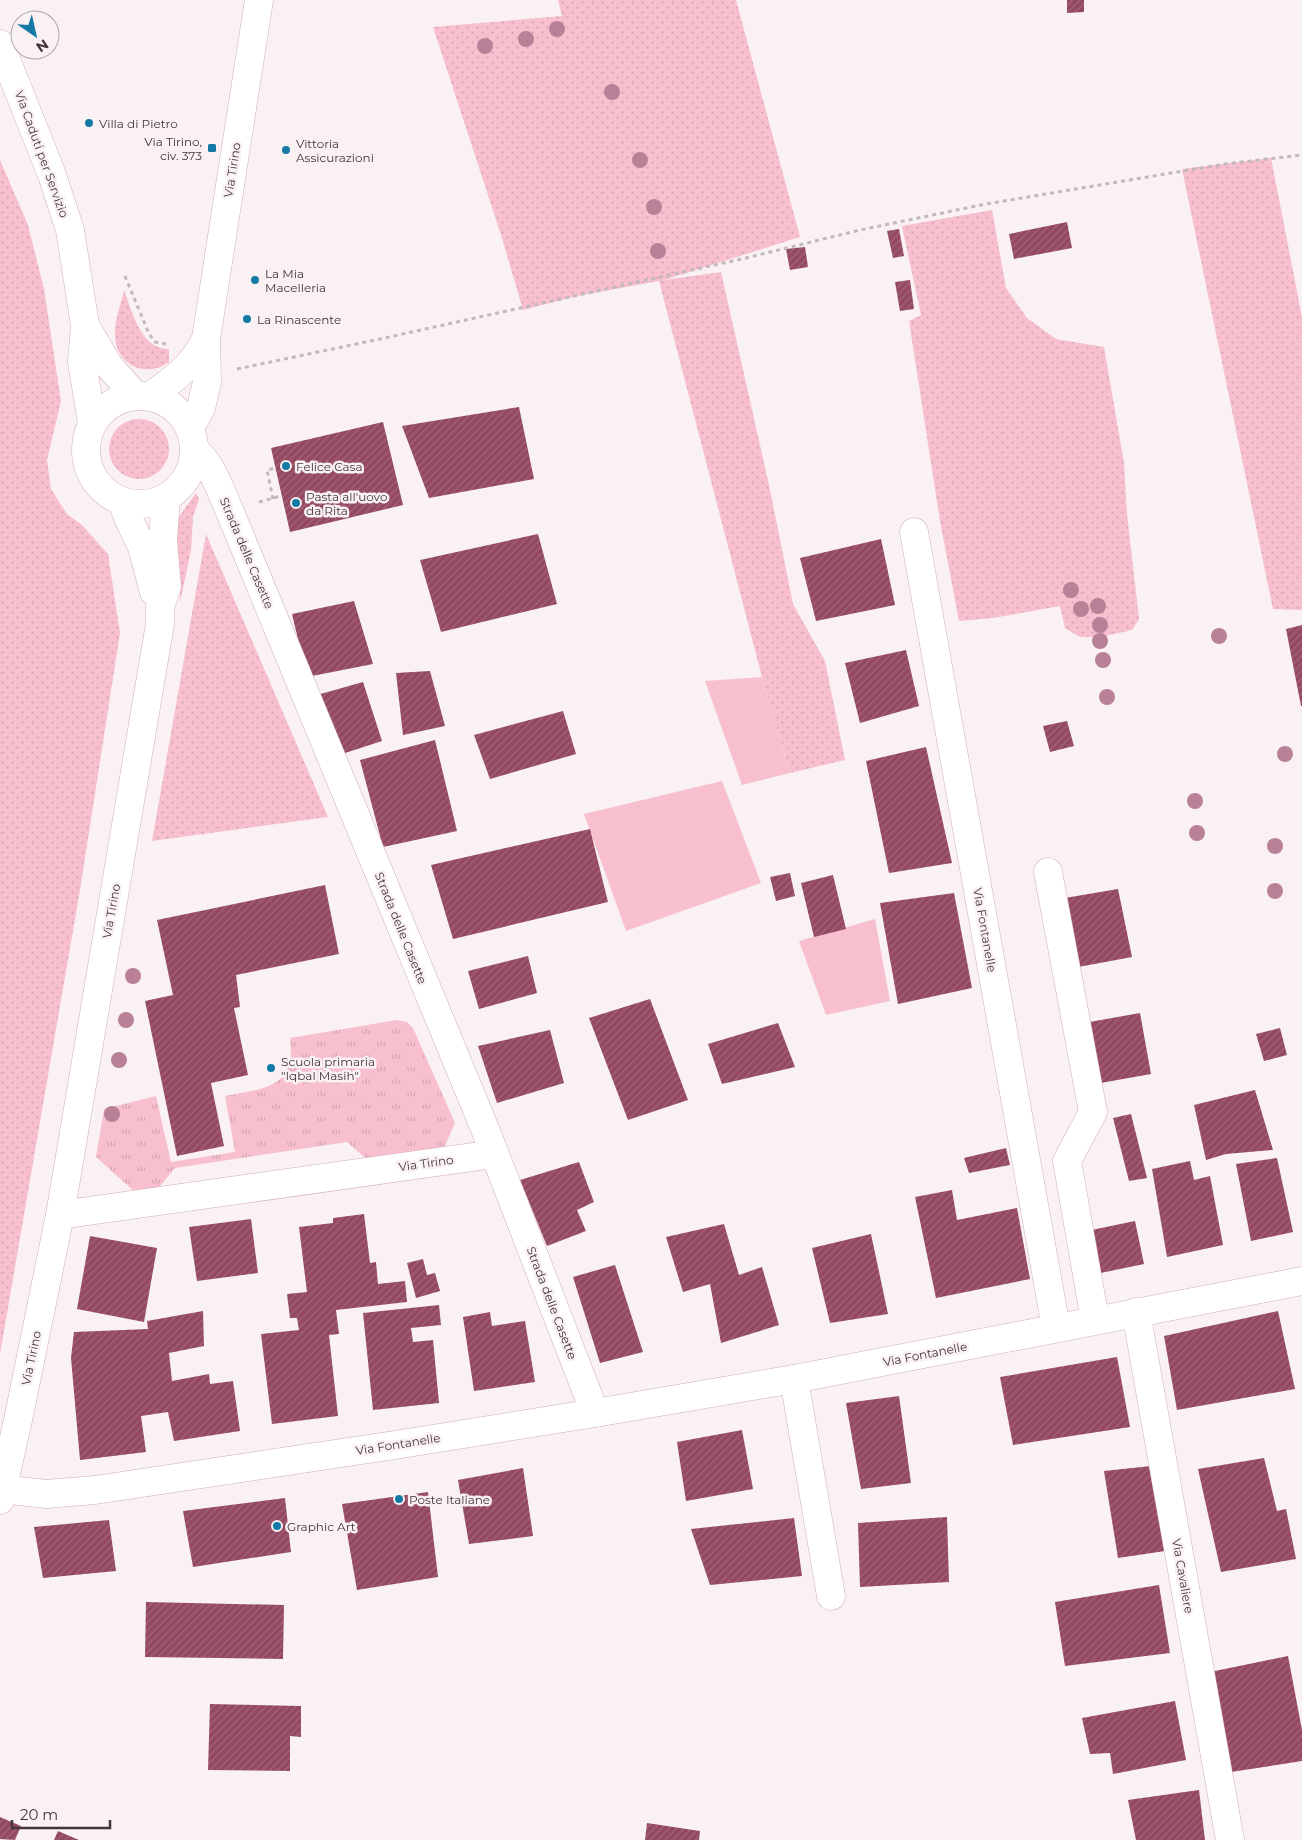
<svg xmlns="http://www.w3.org/2000/svg" width="1302" height="1840" font-family="Montserrat,sans-serif">
  <defs>
    <pattern id="grass-dots" width="8" height="8" patternUnits="userSpaceOnUse" patternTransform="scale(1.25)"><rect width="8" height="8" fill="#f8bfcf"/><path d="M2 2h.1M6 6h.1" fill="none" stroke="#d6a5b2" stroke-width="1.8" stroke-linecap="round"/></pattern>
    <pattern id="park-tufts" width="24" height="20" patternUnits="userSpaceOnUse" patternTransform="scale(1.25)"><rect width="24" height="20" fill="#f8bfcf"/><path d="M3 7l-1-3M5 7V3M7 7l1-3M15 17l-1-3M17 17v-4M19 17l1-3" fill="none" stroke="#d6a5b2"/></pattern>
    <pattern id="building-hatch" width="6" height="6" patternUnits="userSpaceOnUse" patternTransform="scale(1.25)"><rect width="6" height="6" fill="#944861"/><path d="M-1 1l2-2M0 6l6-6M5 7l2-2" fill="none" stroke="#a1667a"/></pattern>
  </defs>
  <rect width="100%" height="100%" fill="#f9f1f3"/>
  <!-- grass -->
  <path fill="url(#grass-dots)" d="M558,0H736L800,237L664,280L721,272L769,485L793,604L825,661L845,760L790,773L762,677L659,281L577,296L523,310L502,238L433,27L562,16Z
    M1271,158L1302,317V610L1273,609L1182,169Z
    M0,160L28,225L44,289L61,401L47,460L51,489L67,514L82,525L108,554L120,633L80,890L0,1354Z
    M992,210L1006,288L1027,318L1056,339L1104,347L1124,463L1127,514L1139,619L1132,630L1101,637H1080L1065,628L1060,606L993,618L959,621L940,521L909,321L921,315L902,226Z
    M124,290C132,311 141,350 169,349V362C146,379 116,365 115,336C114,321 121,305 124,290Z
    M109 449a30 30 0 1 1 60 0a30 30 0 1 1-60 0Z
    M196,493L199,499L193,517L191,550L180,603V583L174,533L178,518Z
    M206,534L328,817L152,841Z"/>
  <!-- park -->
  <path fill="url(#park-tufts)" d="M397,1020L407,1022L413,1028L455,1123L443,1150L369,1161L347,1142L175,1168L156,1191L137,1194L96,1157L104,1109L156,1096L171,1162L235,1152L225,1096C263,1089 297,1088 290,1038Z"/>
  <!-- garden -->
  <path fill="#f8bfcf" d="M762,677L790,773L742,785L705,681Z
    M722,781L761,883L626,931L584,814Z
    M875,919L890,1001L826,1015L799,941Z"/>
  <!-- building -->
  <path fill="url(#building-hatch)" d="M1067,0H1084V12L1067,13Z
    M1067,222L1072,248L1014,259L1009,234Z
    M899,229L904,256L893,258L887,231Z
    M805,247L808,267L790,270L786,249Z
    M910,280L914,309L900,311L895,282Z
    M519,407L534,479L429,498L402,426Z
    M383,422L403,505L290,532L271,448Z
    M538,534L557,604L441,632L420,560Z
    M881,539L895,605L816,621L800,558Z
    M354,601L373,664L307,677L292,614Z
    M1302,625V706H1301L1286,629Z
    M906,650L919,706L860,723L845,663Z
    M430,671L445,726L403,735L396,673Z
    M363,682L382,741L342,754L317,695Z
    M563,711L576,754L490,779L474,735Z
    M1067,721L1074,746L1050,752L1043,726Z
    M435,740L457,831L383,847L360,760Z
    M926,747L952,863L889,873L866,761Z
    M590,829L608,902L453,939L431,865Z
    M790,873L795,896L776,901L770,877Z
    M833,875L846,929L814,937L801,883Z
    M325,885L339,954L236,975L240,1007L234,1008L248,1075L211,1083L224,1146L177,1156L145,1001L173,995L157,920Z
    M1118,889L1132,957L1073,968L1059,899Z
    M954,893L972,988L898,1004L880,903Z
    M528,956L537,993L479,1009L468,971Z
    M650,999L688,1100L628,1120L589,1018Z
    M1140,1013L1151,1074L1095,1084L1084,1023Z
    M778,1023L795,1067L722,1084L708,1044Z
    M1280,1028L1287,1055L1264,1061L1256,1034Z
    M550,1030L564,1083L497,1103L478,1046Z
    M1255,1090L1273,1150L1226,1154L1206,1160L1194,1105Z
    M1131,1114L1147,1178L1129,1181L1113,1118Z
    M1006,1148L1010,1165L969,1173L964,1158Z
    M1277,1158L1293,1232L1251,1241L1236,1164Z
    M1190,1161L1194,1180L1210,1176L1223,1245L1167,1257L1152,1169Z
    M579,1162L594,1202L577,1210L586,1231L547,1246L520,1180Z
    M952,1190L957,1220L1017,1208L1030,1279L936,1298L915,1197Z
    M364,1214L370,1263L376,1262L378,1284L405,1281L407,1302L336,1310L339,1334L329,1335L338,1416L272,1424L261,1334L299,1330L297,1318H290L287,1294L307,1292L299,1227L333,1223V1218Z
    M251,1219L258,1273L197,1281L189,1227Z
    M1135,1221L1144,1264L1091,1275L1082,1232Z
    M724,1224L739,1275L762,1267L779,1325L721,1343L710,1284L683,1292L666,1237Z
    M871,1234L888,1314L830,1323L812,1248Z
    M90,1236L157,1248L144,1322L77,1309Z
    M423,1259L427,1275L435,1273L440,1291L416,1298L407,1263Z
    M615,1265L643,1352L600,1363L573,1277Z
    M439,1305L441,1325L411,1328L413,1342L433,1340L439,1403L373,1410L363,1313Z
    M203,1311L204,1346L169,1353L172,1381L209,1374L210,1384L233,1381L240,1431L174,1441L168,1412L141,1416L146,1452L80,1460L71,1358L74,1332L148,1329L147,1321Z
    M1278,1311L1295,1389L1177,1410L1164,1336Z
    M490,1312L492,1326L525,1321L535,1382L474,1391L463,1317Z
    M1117,1357L1130,1427L1013,1445L1000,1377Z
    M899,1396L911,1483L861,1489L846,1403Z
    M742,1430L753,1489L686,1501L677,1442Z
    M1264,1458L1277,1511L1286,1509L1296,1559L1221,1572L1198,1469Z
    M1151,1466L1165,1551L1118,1558L1104,1471Z
    M523,1468L533,1536L469,1544L458,1480Z
    M428,1492L438,1577L357,1590L342,1504Z
    M285,1498L291,1552L193,1567L183,1511Z
    M947,1517L949,1582L860,1587L858,1523Z
    M794,1518L802,1576L710,1585L691,1529Z
    M109,1520L116,1571L43,1578L34,1527Z
    M1159,1585L1170,1653L1065,1666L1055,1602Z
    M146,1602L284,1605L283,1659L145,1657Z
    M1288,1656L1302,1730V1761L1231,1772L1210,1672Z
    M1175,1701L1186,1760L1113,1774L1110,1753L1090,1754L1082,1718Z
    M210,1704L301,1706V1737L290,1736V1771L208,1770Z
    M1199,1790L1205,1840H1136L1128,1800Z
    M0,1817L21,1826L15,1840L0,1839Z
    M647,1823L700,1831L699,1840H645Z
    M58,1831L79,1840H54Z"/>
  <g fill="none" stroke-linecap="round" stroke-linejoin="round">
    <!-- street casing -->
    <g stroke="#d3adb7" stroke-width="29">
      <path id="street" d="M0,44L52,175L70,230L85,325L82,362L92,423
        M85,325L109,366L135,395
        M194,449C213,465 220,490 230,512L485,1129L595,1413
        M914,532L1056,1328
        M1048,872L1093,1112L1067,1161L1095,1320
        M60,1215L494,1154
        M1136,1312L1230,1840
        M794,1379L831,1596"/>
    </g>
    <!-- secondary casing -->
    <g stroke="#d3adb7" stroke-width="29">
      <path id="secondary" d="M86 450a54 54 0 1 1 108 0a54 54 0 1 1-108 0Z
        M151,396C175,378 192,367 206,339
        M190,428L201,408L207,382L206,339L259,0
        M122,502L130,522L142,547L154,592
        M0,1489L46,1494L95,1490L395,1445L595,1413L794,1379L1302,1281
        M0,1500L18,1420L60,1215L160,624V607L167,586L163,541L166,498"/>
    </g>
    <!-- path -->
    <path stroke="#c3b8bb" stroke-width="3" stroke-dasharray="4 4" stroke-linecap="butt" d="M125,276L149,334L155,342L166,344
      M237,369L380,339L746,258L860,230L986,204L1225,164L1302,155
      M273,499L267,470L275,468
      M259,502L281,496"/>
    <!-- street -->
    <use href="#street" stroke="#fff" stroke-width="28"/>
    <!-- secondary -->
    <use href="#secondary" stroke="#fff" stroke-width="28"/>
  </g>
  <!-- trees -->
  <g fill="#ba8097">
    <circle cx="557" cy="29" r="8"/>
    <circle cx="526" cy="39" r="8"/>
    <circle cx="485" cy="46" r="8"/>
    <circle cx="612" cy="92" r="8"/>
    <circle cx="640" cy="160" r="8"/>
    <circle cx="654" cy="207" r="8"/>
    <circle cx="658" cy="251" r="8"/>
    <circle cx="1071" cy="590" r="8"/>
    <circle cx="1098" cy="606" r="8"/>
    <circle cx="1081" cy="609" r="8"/>
    <circle cx="1100" cy="625" r="8"/>
    <circle cx="1219" cy="636" r="8"/>
    <circle cx="1100" cy="641" r="8"/>
    <circle cx="1103" cy="660" r="8"/>
    <circle cx="1107" cy="697" r="8"/>
    <circle cx="1285" cy="754" r="8"/>
    <circle cx="1195" cy="801" r="8"/>
    <circle cx="1197" cy="833" r="8"/>
    <circle cx="1275" cy="846" r="8"/>
    <circle cx="1275" cy="891" r="8"/>
    <circle cx="133" cy="976" r="8"/>
    <circle cx="126" cy="1020" r="8"/>
    <circle cx="119" cy="1060" r="8"/>
    <circle cx="112" cy="1114" r="8"/>
  </g>
  <!-- markers -->
  <g fill="#127aa5" stroke="#f9f1f3" stroke-width="2">
    <circle cx="89" cy="123" r="5"/>
    <rect x="207" y="143" width="10" height="10" rx="2.5"/>
    <circle cx="286" cy="150" r="5"/>
    <circle cx="255" cy="280" r="5"/>
    <circle cx="247" cy="319" r="5"/>
    <circle cx="286" cy="466" r="5"/>
    <circle cx="296" cy="503" r="5"/>
    <circle cx="271" cy="1068" r="5"/>
    <circle cx="399" cy="1499" r="5"/>
    <circle cx="277" cy="1526" r="5"/>
  </g>
  <g text-anchor="middle" dominant-baseline="central" stroke-width="5" stroke-linejoin="round" paint-order="stroke">
    <!-- poi labels -->
    <g font-size="12" fill="#453539" stroke="#f9f1f3" text-anchor="start">
      <text x="99" y="123">Villa di Pietro</text>
      <text x="202" y="141" text-anchor="end">Via Tirino,<tspan x="202" dy="14">civ. 373</tspan></text>
      <text x="296" y="143">Vittoria<tspan x="296" dy="14">Assicurazioni</tspan></text>
      <text x="265" y="273">La Mia<tspan x="265" dy="14">Macelleria</tspan></text>
      <text x="257" y="319">La Rinascente</text>
      <text x="296" y="466">Felice Casa</text>
      <text x="306" y="496">Pasta all'uovo<tspan x="306" dy="14">da Rita</tspan></text>
      <text x="281" y="1061">Scuola primaria<tspan x="281" dy="14">"Iqbal Masih"</tspan></text>
      <text x="409" y="1499">Poste Italiane</text>
      <text x="287" y="1526">Graphic Art</text>
    </g>
    <!-- street labels -->
    <g font-size="12" fill="#453539" stroke="#f9f1f3">
      <text transform="translate(42 154) rotate(70)">Via Caduti per Servizio</text>
      <text transform="translate(232 170) rotate(-81)">Via Tirino</text>
      <text transform="translate(247 553) rotate(67)">Strada delle Casette</text>
      <text transform="translate(111 911) rotate(-80)">Via Tirino</text>
      <text transform="translate(401 928) rotate(68)">Strada delle Casette</text>
      <text transform="translate(985 930) rotate(80)">Via Fontanelle</text>
      <text transform="translate(426 1163) rotate(-8)">Via Tirino</text>
      <text transform="translate(552 1303) rotate(69)">Strada delle Casette</text>
      <text transform="translate(925 1354) rotate(-11)">Via Fontanelle</text>
      <text transform="translate(31 1358) rotate(-78)">Via Tirino</text>
      <text transform="translate(398 1444) rotate(-9)">Via Fontanelle</text>
      <text transform="translate(1183 1576) rotate(80)">Via Cavaliere</text>
    </g>
  </g>
  <!-- north arrow -->
  <g transform="translate(35 35) rotate(146)"><circle r="24" fill="#f9f1f3" stroke="#b1a6a9"/>
  <path d="M0-4L9 19L0 12L-9 19Z" fill="#127aa5"/>
  <text y="-8" font-size="14" font-weight="bold" text-anchor="middle" fill="#453539">N</text>
  </g>
  <!-- scale -->
  <path d="M12 1820v8h98v-8" fill="none" stroke="#453539" stroke-width="2.5"/>
  <text x="20" y="1820" font-size="15" fill="#453539" stroke="#f9f1f3" stroke-width="4" paint-order="stroke">20 m</text>
</svg>
